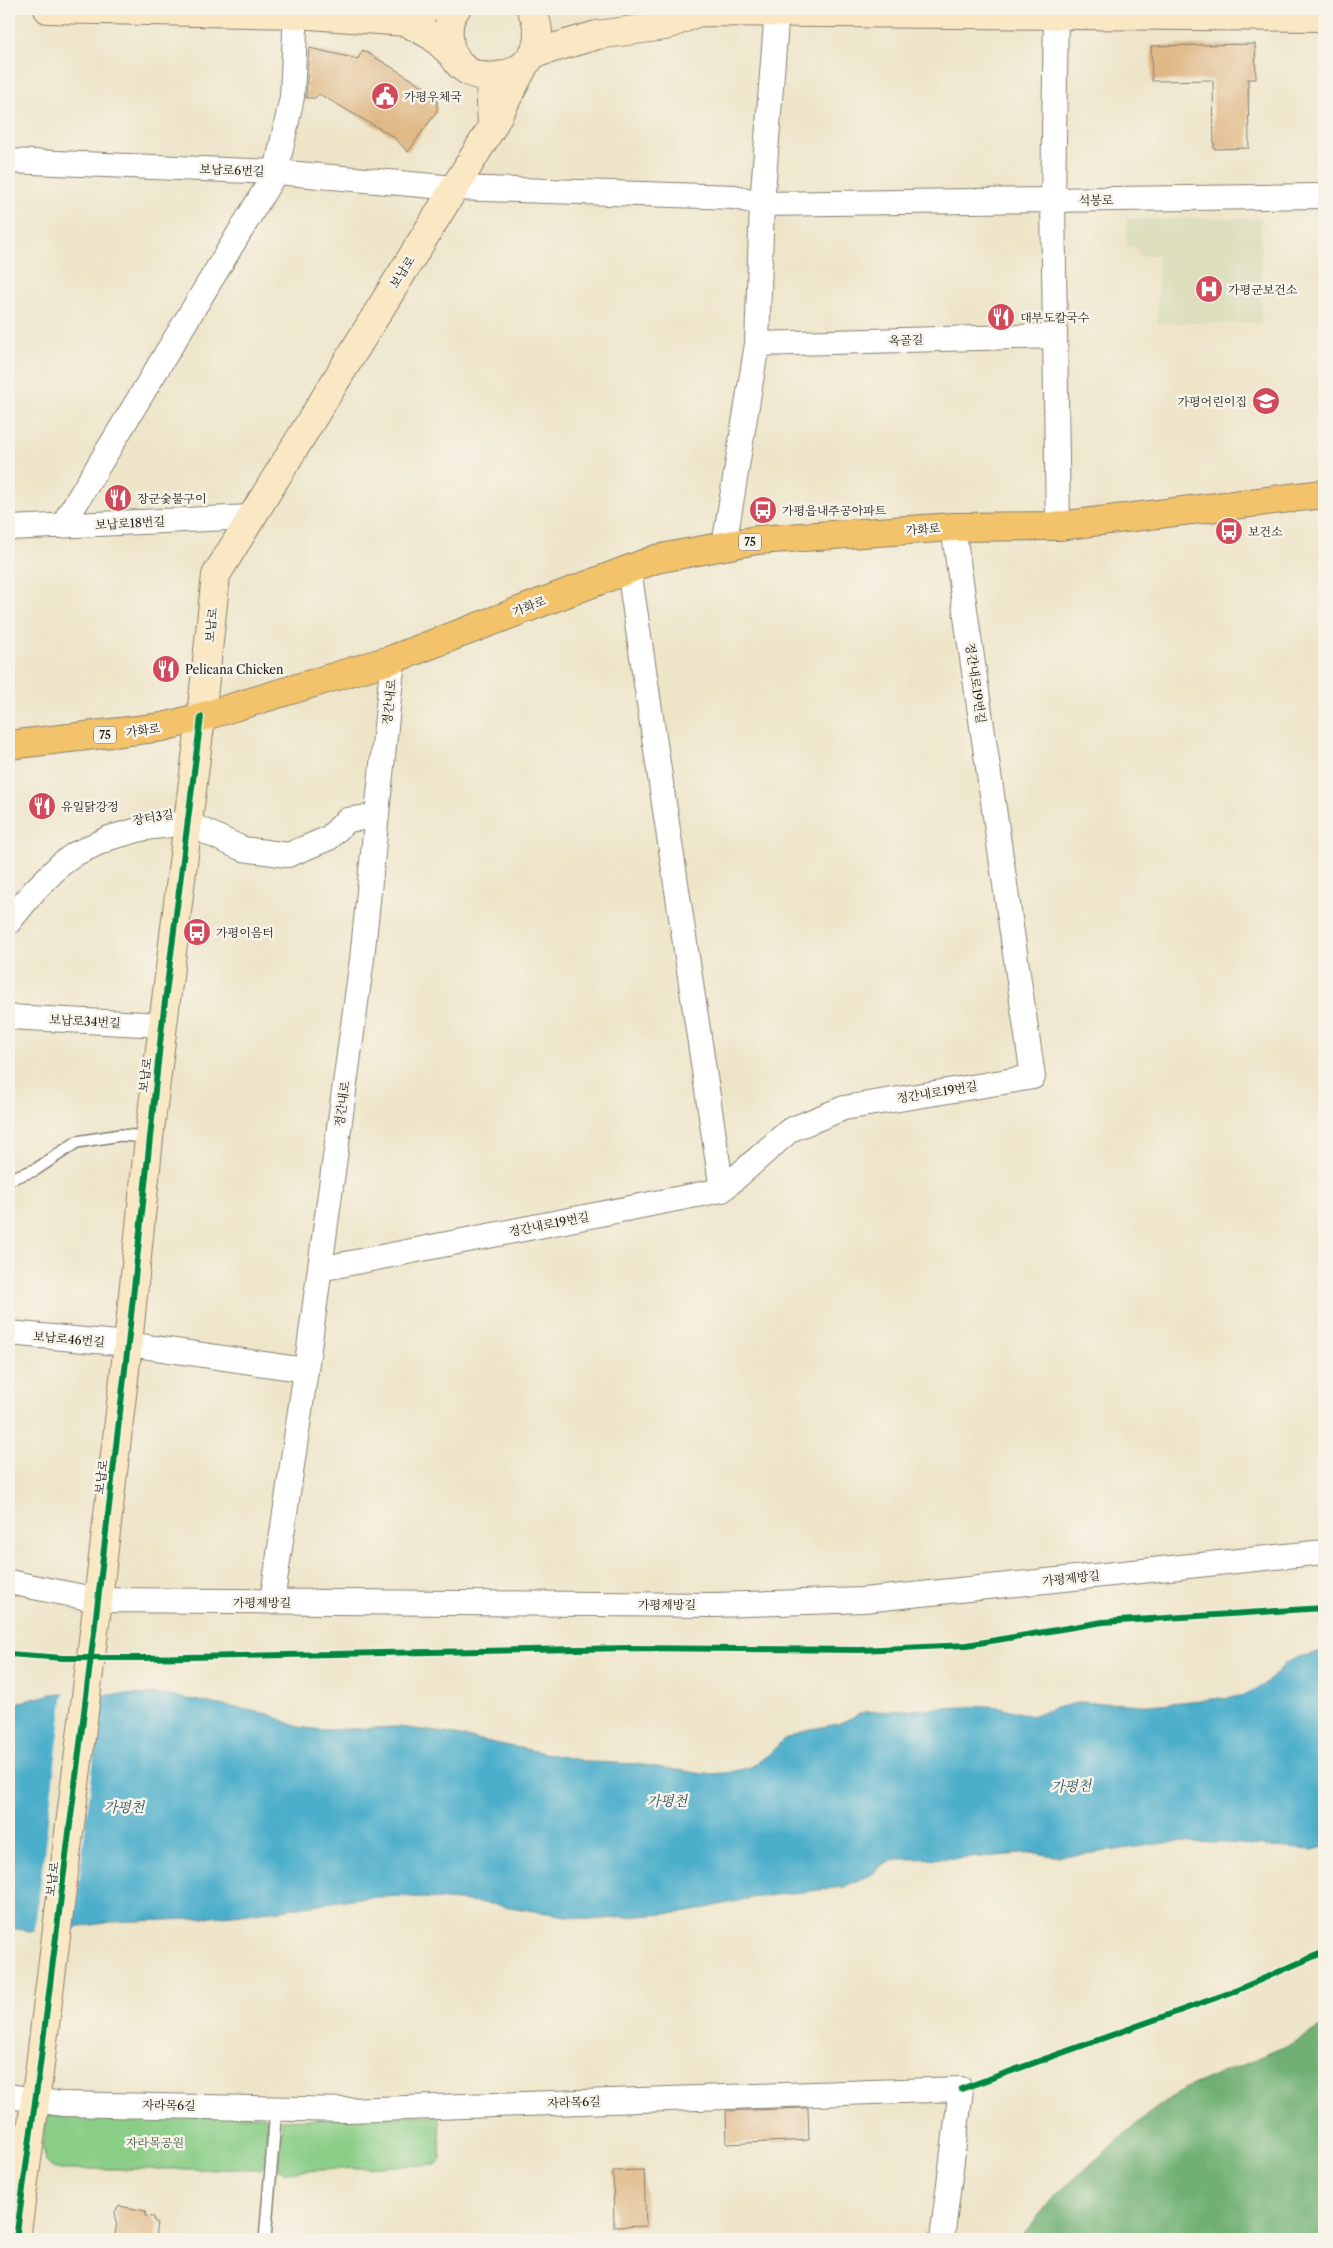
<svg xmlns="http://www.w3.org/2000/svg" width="1333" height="2248" font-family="'Libre Caslon Text','Noto Serif KR',serif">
  <rect width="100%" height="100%" fill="#f7f3e8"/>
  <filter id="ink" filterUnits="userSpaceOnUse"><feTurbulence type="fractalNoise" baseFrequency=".02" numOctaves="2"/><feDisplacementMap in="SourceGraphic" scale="10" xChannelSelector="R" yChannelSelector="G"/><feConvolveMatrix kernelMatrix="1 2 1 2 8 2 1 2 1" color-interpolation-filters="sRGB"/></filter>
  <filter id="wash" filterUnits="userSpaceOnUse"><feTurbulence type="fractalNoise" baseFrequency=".0096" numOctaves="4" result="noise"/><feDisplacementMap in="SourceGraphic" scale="20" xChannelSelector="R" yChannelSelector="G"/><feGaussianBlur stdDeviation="1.12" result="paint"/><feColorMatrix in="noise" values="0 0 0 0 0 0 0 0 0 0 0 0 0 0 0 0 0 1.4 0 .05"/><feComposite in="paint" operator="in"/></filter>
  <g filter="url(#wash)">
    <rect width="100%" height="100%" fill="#eee5c9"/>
    <!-- built -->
    <path fill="#dcdebc" d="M1261,218V323H1158V255H1138V247H1127V219Z"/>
    <!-- green -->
    <path fill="#8acd86" stroke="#537451" d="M50,2115L264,2116L268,2121L264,2164L261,2169H55C36,2160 44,2133 46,2117Z
      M439,2115L441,2160L437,2164L284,2172L278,2168L282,2120Z"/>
    <!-- forest -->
    <path fill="#6fb073" stroke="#466648" d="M1324,2026V2239H1019L1058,2193L1147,2115L1183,2089L1291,2044Z"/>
    <!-- water -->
    <path fill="#4caecb" stroke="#346574" d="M1324,1652V1847L1312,1850L1229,1843L1173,1842L1078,1855L1053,1856L1035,1853L967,1858L896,1859L881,1866L871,1875L843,1887L751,1898L688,1912L591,1920L491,1904L401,1896L357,1898L281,1910L192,1919L110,1922L44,1933L9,1928V1702L17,1703L52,1694L166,1695L268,1714L298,1727L322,1730L398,1727L445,1733L589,1762L638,1764L703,1774L727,1773L751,1767L768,1755L784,1739L806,1730L838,1724L864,1712L985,1706L1000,1707L1031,1716L1051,1709L1081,1702L1149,1705L1242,1696L1264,1685L1285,1664L1298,1657Z"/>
    <!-- pier -->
    <path fill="#eee5c9" d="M102,1691L73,1931L44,1936L34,1934L64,1692Z"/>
    <g id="blocks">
      <!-- building -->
      <path fill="#dfb885" d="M1255,44L1256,79H1248L1249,148L1214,149L1213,80L1152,81L1151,46Z
        M309,48L358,59L363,50L431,91L437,101V111L408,152L394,137L319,94L315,98H306Z
        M808,2108L809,2140L727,2144L726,2111Z
        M644,2170L646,2226L614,2227L613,2171Z
        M119,2206L146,2211L145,2216L154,2217V2221L157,2222L155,2239H114L117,2222L115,2212Z"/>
    </g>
  </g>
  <g filter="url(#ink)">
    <use href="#blocks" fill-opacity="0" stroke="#858072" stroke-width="1"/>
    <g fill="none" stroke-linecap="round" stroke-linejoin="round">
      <!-- lane casing -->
      <g stroke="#858072" stroke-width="14">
        <path id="lane" d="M9,1179L35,1170L77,1142L120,1135L149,1137
          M265,2239L276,2109"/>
      </g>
      <!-- street casing -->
      <g stroke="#858072" stroke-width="26">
        <path id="street" d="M1056,15L1053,200L1058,526
          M9,161L276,172L455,188L735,197L762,204L1324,196
          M757,344L1055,336
          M62,526L276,172L292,97L296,9
          M9,528L251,517
          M724,546L757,344L762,204L777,9
          M629,570L722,1190
          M9,922L34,891L60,865L75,854L109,838L145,828L187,823L243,849L288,855L329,838L347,820L377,816
          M9,1017L162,1025
          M320,1269L722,1190L790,1130L844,1108L1033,1077L953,527
          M9,1333L128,1344L306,1370L362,959L393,659
          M9,1582L98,1600L715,1605L864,1600L1324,1552
          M272,1602L306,1370
          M9,2096L62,2104L348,2110L961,2089L942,2239"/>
      </g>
      <!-- secondary casing -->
      <g stroke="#858072" stroke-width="30">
        <path id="secondary" d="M48,9L296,14L406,22
          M427,9L406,22L432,36L455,57
          M456,9C449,17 448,28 449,38C452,104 567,79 531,9
          M699,12L1324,17
          M533,54L597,35L665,26L699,12L690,9
          M490,78L492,127L525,64
          M16,2239L39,2073L98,1600L128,1344L149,1138L201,717L216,575L492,127"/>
      </g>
      <!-- primary casing -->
      <g stroke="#858072" stroke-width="30">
        <path id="primary" d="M9,745L163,727L201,717L393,659L656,559L724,546L757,540L953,527L1058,526L1324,494"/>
      </g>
      <!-- lane -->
      <use href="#lane" stroke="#fff" stroke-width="11"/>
      <!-- street -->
      <use href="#street" stroke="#fff" stroke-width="24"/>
      <!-- secondary -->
      <use href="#secondary" stroke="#fae7c3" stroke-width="28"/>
      <!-- primary -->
      <use href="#primary" stroke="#f2c36a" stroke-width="28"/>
      <!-- cycleway casing -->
      <g stroke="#f7f3e8" stroke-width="9">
        <path id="cycleway" d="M9,1654L63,1658H141L629,1648L860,1650L967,1645L1103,1622L1324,1608
          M961,2089L1235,1991L1324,1952
          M16,2239L39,2073L98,1600L128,1344L162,1025L201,717"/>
      </g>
      <!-- cycleway -->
      <use href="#cycleway" stroke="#00873e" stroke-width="6"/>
    </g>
  </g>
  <!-- icons -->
  <defs>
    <g id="civic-disc" transform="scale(1.4375)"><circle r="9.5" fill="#d1495b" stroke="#f7f3e8"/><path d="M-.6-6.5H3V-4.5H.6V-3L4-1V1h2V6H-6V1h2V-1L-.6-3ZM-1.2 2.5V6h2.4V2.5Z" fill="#fff"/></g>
    <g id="hospital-disc" transform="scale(1.4375)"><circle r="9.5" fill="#d1495b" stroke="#f7f3e8"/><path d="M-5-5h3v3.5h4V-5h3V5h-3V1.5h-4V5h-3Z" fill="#fff"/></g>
    <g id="restaurant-disc" transform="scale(1.4375)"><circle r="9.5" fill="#d1495b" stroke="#f7f3e8"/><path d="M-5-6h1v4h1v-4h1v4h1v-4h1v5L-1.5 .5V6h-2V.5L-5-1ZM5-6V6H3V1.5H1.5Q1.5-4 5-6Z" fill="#fff"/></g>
    <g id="school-disc" transform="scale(1.4375)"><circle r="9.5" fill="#d1495b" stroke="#f7f3e8"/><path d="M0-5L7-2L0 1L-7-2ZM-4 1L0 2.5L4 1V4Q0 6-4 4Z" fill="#fff"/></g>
    <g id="bus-disc" transform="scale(1.4375)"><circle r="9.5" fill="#d1495b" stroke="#f7f3e8"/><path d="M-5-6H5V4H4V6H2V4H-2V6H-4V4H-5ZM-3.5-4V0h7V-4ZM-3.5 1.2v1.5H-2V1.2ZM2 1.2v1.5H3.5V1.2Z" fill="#fff"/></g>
  </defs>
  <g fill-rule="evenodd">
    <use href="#civic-disc" x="385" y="96"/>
    <use href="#hospital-disc" x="1209" y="289"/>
    <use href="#restaurant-disc" x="1001" y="317"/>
    <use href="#school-disc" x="1266" y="401"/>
    <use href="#restaurant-disc" x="118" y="498"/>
    <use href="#bus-disc" x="763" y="510"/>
    <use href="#bus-disc" x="1229" y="531"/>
    <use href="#restaurant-disc" x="166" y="669"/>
    <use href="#restaurant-disc" x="42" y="806"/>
    <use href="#bus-disc" x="197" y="932"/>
  </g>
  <g text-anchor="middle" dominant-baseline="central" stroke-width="5" stroke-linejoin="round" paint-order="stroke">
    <!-- shield labels -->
    <g fill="#f7f3e8" stroke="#5e5c59" stroke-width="1">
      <rect x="739" y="533.5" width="22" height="17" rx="4"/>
      <rect x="94" y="726.5" width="22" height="17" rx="4"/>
    </g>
    <g font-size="11" font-weight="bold" fill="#1c1c1c">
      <text x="750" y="542">75</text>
      <text x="105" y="735">75</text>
    </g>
    <!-- poi labels -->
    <g font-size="12" fill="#1c1c1c" stroke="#f7f3e8" text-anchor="start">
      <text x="404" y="96">가평우체국</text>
      <text x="1228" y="289">가평군보건소</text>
      <text x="1020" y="317">대부도칼국수</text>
      <text x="1247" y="401" text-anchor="end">가평어린이집</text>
      <text x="137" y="498">장군숯불구이</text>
      <text x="782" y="510">가평읍내주공아파트</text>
      <text x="1248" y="531">보건소</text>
      <text x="185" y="669">Pelicana Chicken</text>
      <text x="61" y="806">유일닭강정</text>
      <text x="216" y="932">가평이음터</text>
    </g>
    <!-- street labels -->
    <g font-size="12" fill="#1c1c1c" stroke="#f7f3e8">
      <text transform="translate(232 170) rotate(2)">보납로6번길</text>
      <text transform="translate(1096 200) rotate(-1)">석봉로</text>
      <text transform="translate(402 272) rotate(-57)">보납로</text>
      <text transform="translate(906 340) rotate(-2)">옥골길</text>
      <text transform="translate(130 523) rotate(-3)">보납로18번길</text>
      <text transform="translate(923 529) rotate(-4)">가화로</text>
      <text transform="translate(529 606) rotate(-21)">가화로</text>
      <text transform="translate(211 625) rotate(-84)">보납로</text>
      <text transform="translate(976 683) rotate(82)">정간내로19번길</text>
      <text transform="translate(389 702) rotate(-84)">정간내로</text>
      <text transform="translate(143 730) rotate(-8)">가화로</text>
      <text transform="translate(153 817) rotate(-9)">장터3길</text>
      <text transform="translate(85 1021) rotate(3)">보납로34번길</text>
      <text transform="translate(145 1075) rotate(-83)">보납로</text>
      <text transform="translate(937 1092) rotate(-9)">정간내로19번길</text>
      <text transform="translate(342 1104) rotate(-82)">정간내로</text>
      <text transform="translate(549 1224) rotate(-11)">정간내로19번길</text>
      <text transform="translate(69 1339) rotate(5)">보납로46번길</text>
      <text transform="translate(101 1477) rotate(-83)">보납로</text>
      <text transform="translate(1071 1578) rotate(-6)">가평제방길</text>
      <text x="262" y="1602">가평제방길</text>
      <text x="667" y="1604">가평제방길</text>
      <text transform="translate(52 1879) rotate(-83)">보납로</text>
      <text transform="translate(574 2102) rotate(-2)">자라목6길</text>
      <text transform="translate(169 2105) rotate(1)">자라목6길</text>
    </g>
    <!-- park labels -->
    <g font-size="12" fill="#425a41" stroke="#f7f3e8">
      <text x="155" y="2142">자라목공원</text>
    </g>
    <!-- water labels -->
    <g font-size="14" font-style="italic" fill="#2f5662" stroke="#f7f3e8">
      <text transform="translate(1071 1786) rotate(-2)">가평천</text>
      <text transform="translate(667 1801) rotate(-1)">가평천</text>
      <text x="124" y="1807">가평천</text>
    </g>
  </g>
  <!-- margin -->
  <rect width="1333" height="2248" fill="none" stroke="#f7f3e8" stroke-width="30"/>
</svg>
